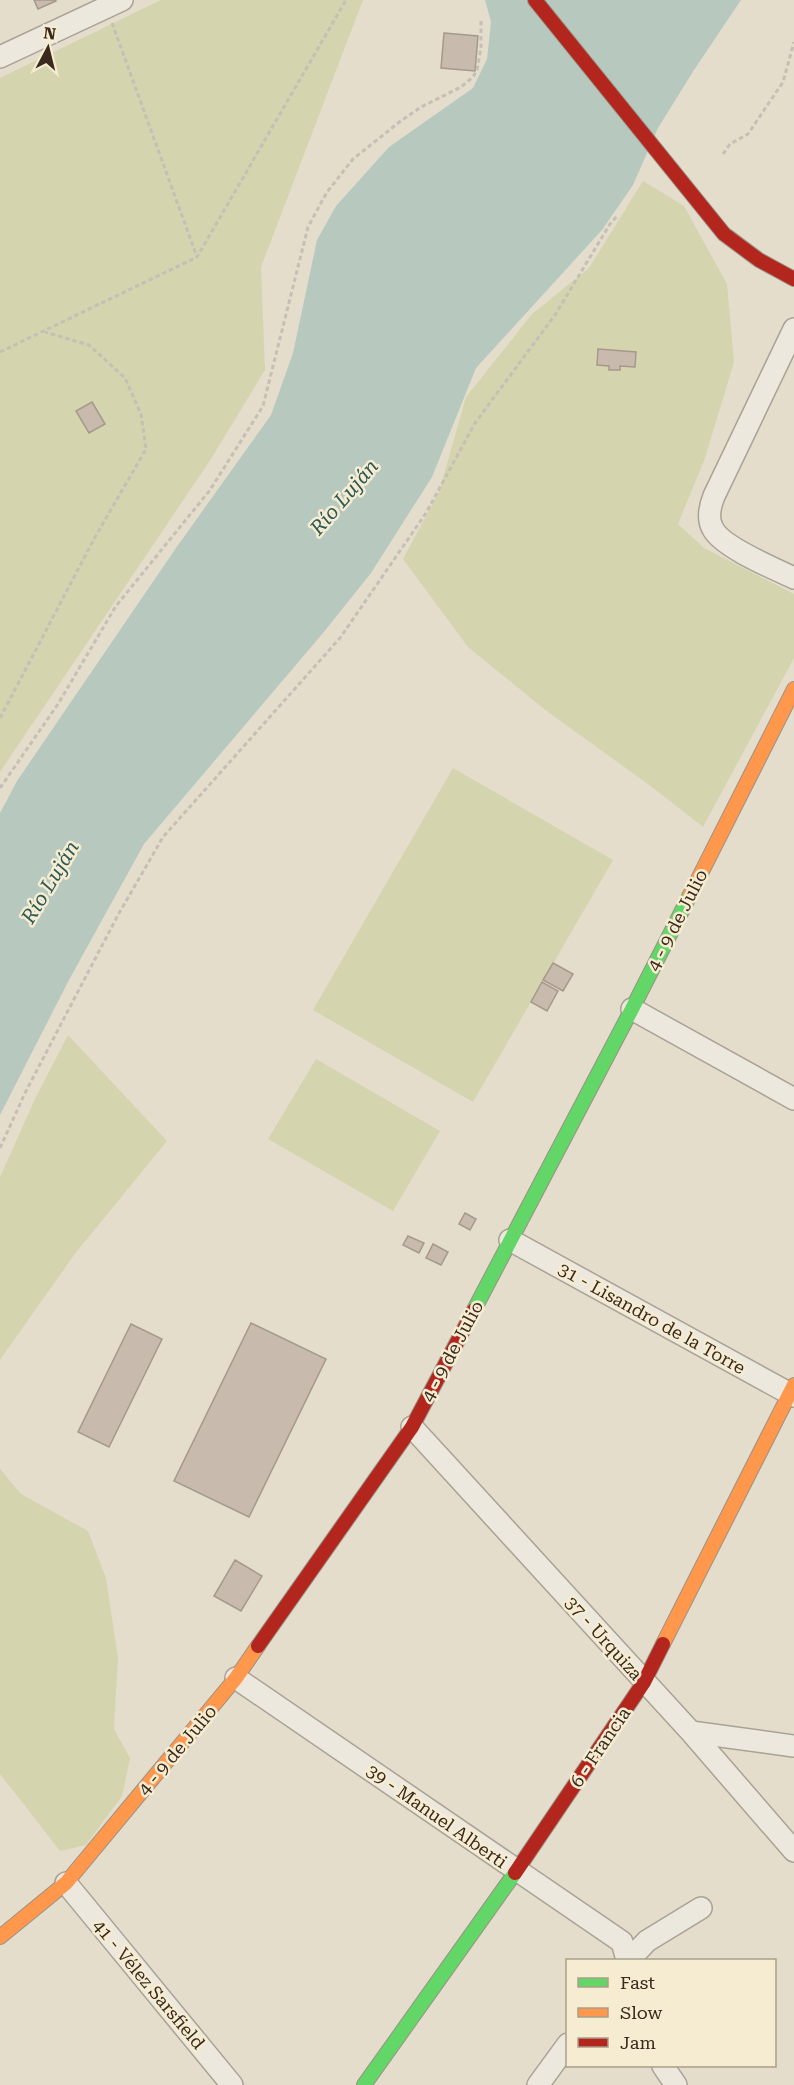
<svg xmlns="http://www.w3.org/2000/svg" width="794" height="2085" font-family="'Roboto Serif',serif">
  <rect width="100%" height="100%" fill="#e4ddcc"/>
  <!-- green -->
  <path fill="#d4d4ae" d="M161,0H363L261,267L265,370L209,462L0,772V78Z
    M643,181L684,206L727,284L734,362L705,458L678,524L704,548L794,594V658L703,827L652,787L548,712L468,647L403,559L439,492L466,397L532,314L589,268Z
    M453,768L613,860L473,1102L313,1010Z
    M68,1035L167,1141L74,1255L0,1360V1177L35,1099Z
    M316,1059L440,1131L393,1211L268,1139Z
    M0,1469L21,1494L88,1531L106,1578L118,1658L114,1729L130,1758L122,1796L86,1845L60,1851L0,1774Z"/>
  <!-- water -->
  <path fill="#b7c9bf" d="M485,0H741L694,70L658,128L633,185L602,230L476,368L432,477L371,573L323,633L144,844L69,980L0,1115V813L17,781L176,548L271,415L293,353L317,240L336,206L389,147L473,88L487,59L491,22Z"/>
  <!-- building -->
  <path fill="#c8bbad" stroke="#a5998b" stroke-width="1.5" d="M34,0H55L56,1L38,9Z
    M444,33L478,36L475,71L441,68Z
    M598,349L636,352L635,367L620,366V370H609V366L597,365Z
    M92,402L105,424L89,433L76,411Z
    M553,963L573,974L563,991L543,980Z
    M542,982L558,991L547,1011L531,1002Z
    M465,1213L476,1219L470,1230L459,1224Z
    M408,1236L424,1243L419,1253L403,1245Z
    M433,1244L448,1252L441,1265L426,1258Z
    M251,1323L326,1359L249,1517L174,1481Z
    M131,1324L162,1339L109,1447L78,1432Z
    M235,1560L262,1576L241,1611L214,1596Z"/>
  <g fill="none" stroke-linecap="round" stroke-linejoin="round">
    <!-- street casing -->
    <g stroke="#a9a295" stroke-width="24">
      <path id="street" d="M0,57L122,0
        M794,329L714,496C710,506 707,519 713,529C722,547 775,569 794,578
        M632,1009L794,1099
        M510,1240L794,1396
        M412,1427L691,1732L794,1851
        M236,1678L622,1942L627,1960
        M691,1732L794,1746
        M66,1883L232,2085
        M629,1960L647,1941L701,1908
        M663,2066L676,2085
        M538,2085L568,2044"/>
    </g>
    <!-- fast casing -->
    <g stroke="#999185" stroke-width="16">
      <path id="fast" d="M474,1310L632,1009L690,895
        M364,2085L515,1873"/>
    </g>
    <!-- slow casing -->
    <g stroke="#999185" stroke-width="16">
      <path id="slow" d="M690,895L794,689
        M663,1644L794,1385
        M0,1937L66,1883L236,1678L258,1646"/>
    </g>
    <!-- jam casing -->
    <g stroke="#999185" stroke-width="16">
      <path id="jam" d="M535,0L724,234L759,260L794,279
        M258,1646L412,1427L474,1310
        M515,1873L644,1682L663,1644"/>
    </g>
    <!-- path -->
    <path stroke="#c5bfb5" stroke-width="3" stroke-dasharray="4.5 3" stroke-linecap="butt" d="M112,23L197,257
      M723,154L730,144L748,134L783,82L794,42
      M0,352L197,257L346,0
      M0,718L94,539L146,449L141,414L125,378L89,345L45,332
      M0,788L58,704L116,606L210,490L263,406L308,227L327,192L353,159L402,120L421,107L461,87L473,77L477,70L481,47V19
      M0,1148L25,1093L118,915L163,837L340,638L426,513L475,423L555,315L610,224L617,216"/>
    <!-- street -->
    <use href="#street" stroke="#ece8de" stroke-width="21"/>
    <!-- fast -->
    <use href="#fast" stroke="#63d668" stroke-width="14"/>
    <!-- slow -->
    <use href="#slow" stroke="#ff974d" stroke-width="14"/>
    <!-- jam -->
    <use href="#jam" stroke="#b3261e" stroke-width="14"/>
  </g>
  <g text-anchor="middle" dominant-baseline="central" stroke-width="5" stroke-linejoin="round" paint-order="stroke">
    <!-- street labels -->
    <g font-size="18" fill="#392a1d" stroke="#f6ecd1">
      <text transform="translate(677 920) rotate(-63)">4 - 9 de Julio</text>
      <text transform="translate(652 1318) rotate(29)">31 - Lisandro de la Torre</text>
      <text transform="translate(452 1351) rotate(-62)">4 - 9 de Julio</text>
      <text transform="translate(604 1638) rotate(48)">37 - Urquiza</text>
      <text transform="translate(600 1747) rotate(-56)">6 - Francia</text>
      <text transform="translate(177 1750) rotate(-50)">4 - 9 de Julio</text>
      <text transform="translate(437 1816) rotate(35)">39 - Manuel Alberti</text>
      <text transform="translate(149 1984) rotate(50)">41 - Vélez Sarsfield</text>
    </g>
    <!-- water labels -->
    <g font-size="20" font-style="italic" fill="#2c5956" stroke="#f6ecd1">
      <text transform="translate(344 497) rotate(-49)">Río Luján</text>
      <text transform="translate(50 882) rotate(-59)">Río Luján</text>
    </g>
  </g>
  <!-- legend -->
  <rect x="566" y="1959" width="210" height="108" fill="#f6ecd1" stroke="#aa9e89" stroke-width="1.5"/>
  <rect x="578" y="1978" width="30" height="9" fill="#63d668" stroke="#aa9e89" stroke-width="1.5"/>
  <text x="620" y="1989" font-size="18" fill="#392a1d">Fast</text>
  <rect x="578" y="2008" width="30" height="9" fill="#ff974d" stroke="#aa9e89" stroke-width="1.5"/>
  <text x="620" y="2019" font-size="18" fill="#392a1d">Slow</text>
  <rect x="578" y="2038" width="30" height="9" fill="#b3261e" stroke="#aa9e89" stroke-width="1.5"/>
  <text x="620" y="2049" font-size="18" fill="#392a1d">Jam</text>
  <!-- north arrow -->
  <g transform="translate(48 48) rotate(7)" stroke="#f6ecd1" stroke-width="4.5" paint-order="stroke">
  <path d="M0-4.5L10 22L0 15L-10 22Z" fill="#392a1d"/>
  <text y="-9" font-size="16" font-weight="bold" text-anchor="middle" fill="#392a1d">N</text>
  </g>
</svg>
